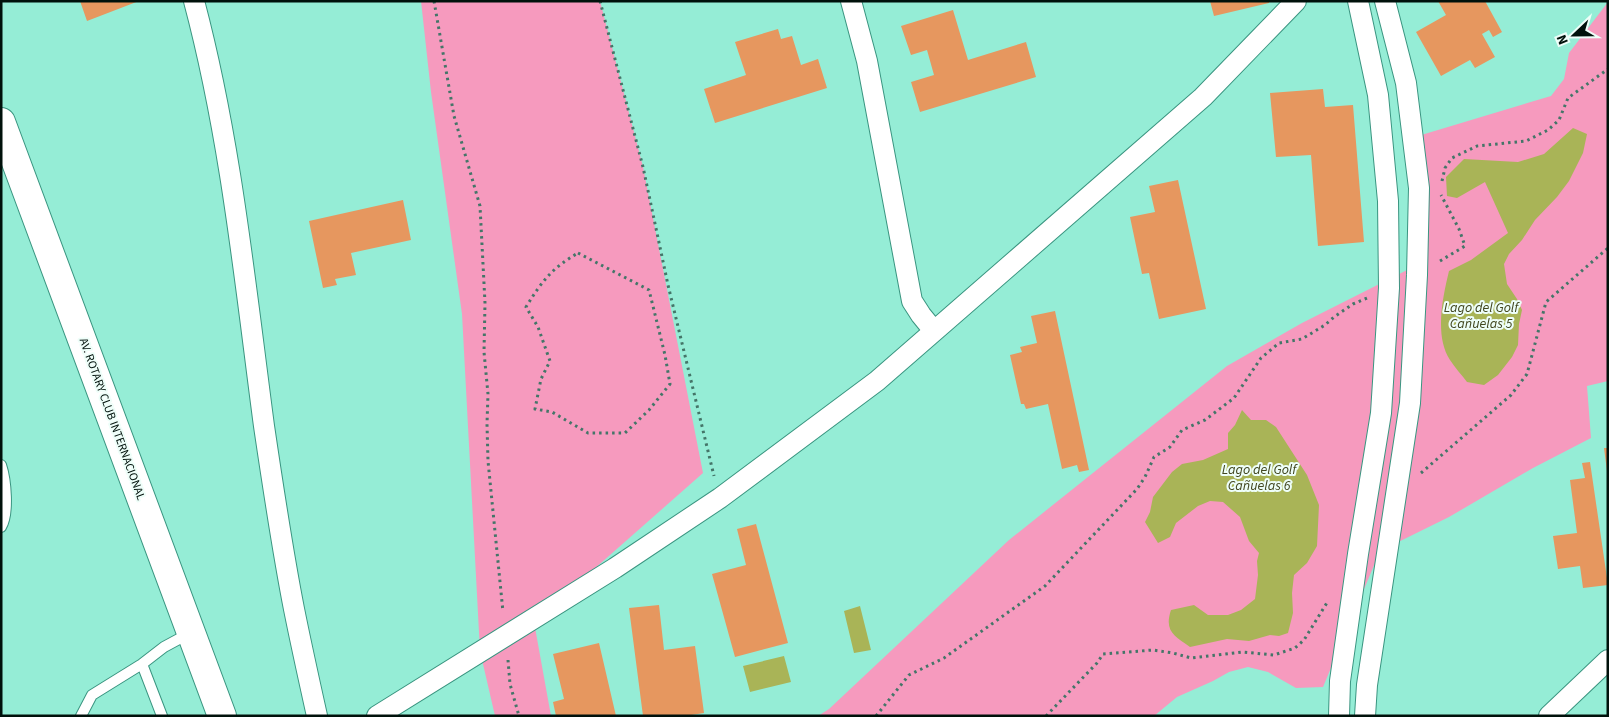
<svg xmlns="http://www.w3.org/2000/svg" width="1609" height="717" font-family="'Source Sans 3',sans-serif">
  <rect width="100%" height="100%" fill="#95edd6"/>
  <!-- green -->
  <path fill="#f69abe" d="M421,1H600L643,167L703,473L534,622L551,716H495L480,651L462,314L431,92Z
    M1608,2V381L1587,386L1591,438L1533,468L1449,517L1380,551L1323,687L1296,688L1268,672L1248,667L1229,672L1213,681L1177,697L1154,716H818L829,709L1009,540L1227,366L1302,323L1425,261L1418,136L1551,96L1564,79L1569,53Z"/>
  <!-- water -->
  <path fill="#a9b457" d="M1573,128L1587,134L1583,153L1569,181L1557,197L1535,220L1522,240L1509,254L1504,264L1507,284L1517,299L1522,310L1519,324L1518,345L1512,357L1498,375L1484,385L1467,382C1462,375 1455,368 1450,360C1434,336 1443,296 1449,271L1471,260L1508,233L1485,182L1457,198L1447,196L1446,177L1464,159L1518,162L1544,154Z
    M1242,410L1251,420H1266L1276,427L1307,475L1319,505L1317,546L1307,563L1294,575L1292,593L1293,613L1288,633L1279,636L1270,635L1249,641L1227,639L1190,647C1174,636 1164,631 1171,610L1194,605L1208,615H1228L1241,610L1255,599L1258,575L1257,561L1259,553L1249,541L1240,517L1223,502L1210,501L1198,506L1176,523L1170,537L1158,543L1145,522L1150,512L1153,497L1172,472L1182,464L1203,460L1228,449V433L1235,425Z
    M860,606L871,650L854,653L844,611Z
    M784,656L791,682L750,692L743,666Z"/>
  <!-- building -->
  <path fill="#e6975f" d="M80,1H139L87,21Z
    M1210,1H1269V3L1214,16Z
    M1438,1H1485L1502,32L1493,37L1489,30L1482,34L1495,57L1475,68L1470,60L1441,76L1416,32L1446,15Z
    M953,10L968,60L1026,42L1036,77L920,112L911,82L934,75L927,50L911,55L901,26Z
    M778,29L781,39L792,36L801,65L818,59L827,88L715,123L704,89L746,75L735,42Z
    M1323,89L1325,107L1353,105L1364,242L1318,246L1311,155L1276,157L1270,93Z
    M1178,180L1206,309L1159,319L1149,273L1142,274L1130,217L1155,212L1149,186Z
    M403,200L411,240L351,253L356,275L335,279L337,285L323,288L309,221Z
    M1055,311L1089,470L1079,472L1077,465L1062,469L1048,404L1026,409L1024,404H1021L1010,355L1022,352L1020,347L1037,343L1031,316Z
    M1604,448H1608V471H1607Z
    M1590,462L1608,585L1583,588L1580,566L1558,569L1553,536L1577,533L1570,480L1585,478L1582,463Z
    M756,524L788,643L735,657L712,574L746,565L737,529Z
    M659,605L664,650L695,646L704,713L685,716H643L629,608Z
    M599,643L616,716H556L553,702L564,699L553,654Z"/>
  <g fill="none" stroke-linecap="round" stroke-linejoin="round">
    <!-- service casing -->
    <g stroke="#3a9580" stroke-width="12">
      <path id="service" d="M1,465C6,480 9,514 1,527
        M142,664L162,716
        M81,716L92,695L142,664L164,647L190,633"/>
    </g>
    <!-- minor casing -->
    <g stroke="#3a9580" stroke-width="22">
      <path id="minor" d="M194,1C231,140 245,283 264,426C273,487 282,548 294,609C301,644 309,680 317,716
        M851,1L867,61L912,301L921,315L934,331
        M377,716L615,568L720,498L877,381L1203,97L1296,1
        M1339,716L1340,681L1358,554L1381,413L1389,288L1388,201L1378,95L1358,1
        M1365,716L1367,685L1410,403L1417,275L1419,188L1406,83L1385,1
        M1549,716L1608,660"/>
    </g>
    <!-- secondary casing -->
    <g stroke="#3a9580" stroke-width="30">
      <path id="secondary" d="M1,122L222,716"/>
    </g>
    <!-- path -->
    <path stroke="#447568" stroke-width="3" stroke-dasharray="2.5 4" stroke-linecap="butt" d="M434,1L454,116L480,206L485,303L484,352L488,394L487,424L488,461L503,612
      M600,1L643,167L668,285L714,476
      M1442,181L1445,168L1452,158L1477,146L1526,141L1548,130L1559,120L1568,98L1608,69
      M578,253L649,290L665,355L670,384L649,410L625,433H588L552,412L535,409L541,379L550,361L538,327L526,307C542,281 552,268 578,253Z
      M1440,261L1465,246L1459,229L1441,195
      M1421,473L1511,395L1527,374L1546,302L1608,248
      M508,660L510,684L519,716
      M876,716L909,675L944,658L1045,586L1137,489L1145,477L1154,457L1170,447L1182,430L1205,420L1234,398L1261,358L1279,343L1302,339L1325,325L1334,317L1353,304L1367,298
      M1046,716L1097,663L1103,654L1153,650L1173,653L1191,658L1243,652L1274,655L1295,648L1304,640L1328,601"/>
    <!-- service -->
    <use href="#service" stroke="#fff" stroke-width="10"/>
    <!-- minor -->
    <use href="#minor" stroke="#fff" stroke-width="20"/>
    <!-- secondary -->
    <use href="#secondary" stroke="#fff" stroke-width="28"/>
  </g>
  <g text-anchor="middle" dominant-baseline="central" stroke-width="4" stroke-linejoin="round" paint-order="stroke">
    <!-- street labels -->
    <g font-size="12" fill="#00110b" stroke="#eefef9">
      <text transform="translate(112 419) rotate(70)">AV. ROTARY CLUB INTERNACIONAL</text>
    </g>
    <!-- water labels -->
    <g font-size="14" font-style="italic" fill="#424720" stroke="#eefef9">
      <text x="1481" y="308">Lago del Golf<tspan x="1481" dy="16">Cañuelas 5</tspan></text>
      <text x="1259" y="470">Lago del Golf<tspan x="1259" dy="16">Cañuelas 6</tspan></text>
    </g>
  </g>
  <!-- border -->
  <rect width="1609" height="717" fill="none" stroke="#00110b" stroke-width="5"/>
  <!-- north arrow -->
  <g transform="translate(1574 35) rotate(248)" stroke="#eefef9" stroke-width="4" paint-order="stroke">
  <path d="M0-4L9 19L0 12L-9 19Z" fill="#00110b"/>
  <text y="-8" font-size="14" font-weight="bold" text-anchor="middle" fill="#00110b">N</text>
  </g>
</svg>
